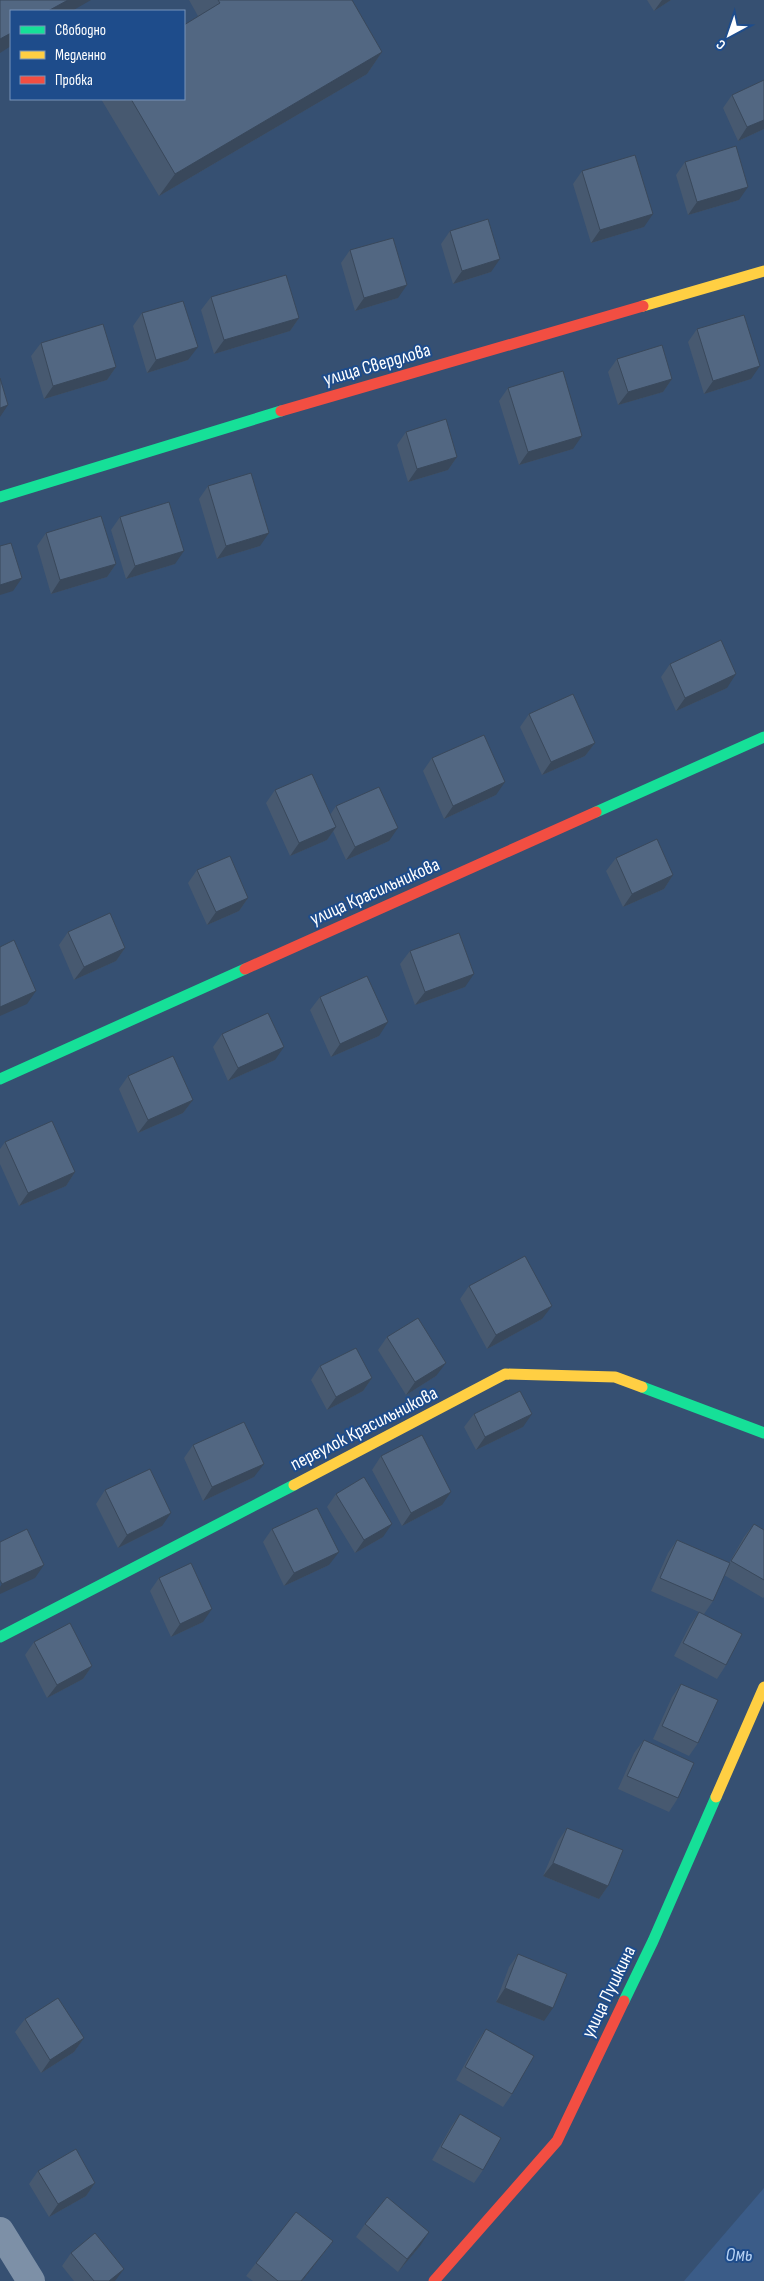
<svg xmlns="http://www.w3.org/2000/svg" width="764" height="2281" font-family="'Sofia Sans Condensed',sans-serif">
  <rect width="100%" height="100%" fill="#365072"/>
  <!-- water -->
  <path fill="#3b5c88" d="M764,2188V2281H684Z"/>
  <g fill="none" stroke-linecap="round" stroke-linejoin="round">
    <!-- street -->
    <path stroke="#7d90a7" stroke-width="28" d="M0,2231L31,2281"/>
    <!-- fast -->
    <path stroke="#16e098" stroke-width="11" d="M0,497L281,411
      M596,812L764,737
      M0,1079L245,969
      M642,1387L764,1433
      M0,1637L294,1485
      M624,2001L653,1941L716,1797"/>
    <!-- slow -->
    <path stroke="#ffcf43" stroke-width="11" d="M643,306L764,271
      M294,1485L505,1374L615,1377L642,1387
      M716,1797L764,1687"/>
    <!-- jam -->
    <path stroke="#f24e42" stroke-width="11" d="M281,411L643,306
      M245,969L596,812
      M434,2281L557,2141L624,2001"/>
  </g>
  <!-- wall -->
  <path fill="#475970" d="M189,0H352L382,52L367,74L159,196L101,99H184L198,16Z
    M647,0H671L654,11Z
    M764,80V129L738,141L723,108L732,95Z
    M685,162L739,200L688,215L676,175Z
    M582,171L644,227L591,243L573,184Z
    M450,231L491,272L453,284L441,244Z
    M350,250L398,298L355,311L341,263Z
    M211,297L299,318L290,331L214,354L201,310Z
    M142,313L188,360L147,373L133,326Z
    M697,329L751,379L704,394L688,342Z
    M41,343L116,367L107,380L44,399L31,356Z
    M617,359L672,379L663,392L618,405L608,372Z
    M508,388L573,449L519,465L499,401Z
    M406,432L457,457L448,470L408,482L397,445Z
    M208,486L260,546L217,559L199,499Z
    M120,517L175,564L126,579L111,530Z
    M46,533L116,564L107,577L51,594L37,546Z
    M670,664L727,688L676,711L661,677Z
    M529,714L595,743L585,756L542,775L520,727Z
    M432,758L496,795L444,819L423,771Z
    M275,790L330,815L336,806L389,841L346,860L333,831L327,840L290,856L266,803Z
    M616,858L673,875L664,889L623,907L606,871Z
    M197,870L248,898L239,911L207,925L188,883Z
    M68,932L125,948L116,961L74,980L59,945Z
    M410,951L465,987L415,1005L400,964Z
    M320,997L379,1036L331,1057L310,1010Z
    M222,1034L275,1060L228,1081L213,1047Z
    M128,1076L193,1100L183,1113L138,1133L119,1089Z
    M5,1142L75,1172L66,1186L19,1206L0,1164V1149Z
    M469,1286L542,1319L487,1349L460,1299Z
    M387,1337L436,1376L406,1395L378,1350Z
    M320,1366L372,1378L363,1391L327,1410L311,1380Z
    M474,1414L523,1427L476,1450L464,1427Z
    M193,1445L254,1477L203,1501L184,1458Z
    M381,1456L442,1505L402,1526L372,1470Z
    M105,1490L162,1526L118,1548L96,1504Z
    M336,1494L383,1537L355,1553L327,1507Z
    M754,1524L764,1530V1597L763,1598L724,1575L713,1601L704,1614L726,1665L717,1679L674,1656L690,1625L699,1612L651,1591L668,1553L677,1540L729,1563L744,1537Z
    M272,1529L329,1565L284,1586L263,1542Z
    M159,1578L203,1622L171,1637L150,1591Z
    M34,1642L92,1666L83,1679L47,1698L25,1655Z
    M681,1684L698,1743L689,1756L653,1739L672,1697Z
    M644,1740L678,1798L669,1812L618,1789L634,1753Z
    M567,1828L608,1886L599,1899L543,1876L558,1841Z
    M518,1954L544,2021L496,2002L509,1967Z
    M25,2019L84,2038L74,2052L41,2073L15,2032Z
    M486,2029L512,2094L503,2107L456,2080L477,2042Z
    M460,2114L483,2170L474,2183L432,2160L451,2127Z
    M38,2171L95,2183L86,2196L49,2217L29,2184Z
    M365,2224L420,2246L398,2272L356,2237Z
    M333,2241L323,2254L302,2281H253L246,2276L256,2263Z
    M71,2253L115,2281H74L62,2266Z"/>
  <!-- shaded-wall -->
  <path fill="#39485b" d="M68,0H91L72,11H48Z
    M662,0H671L654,11Z
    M11,33V46L0,53V39Z
    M382,52L367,74L159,196L175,174Z
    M764,120V129L738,141L747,127Z
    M748,187L739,200L688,215L697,202Z
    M653,214L644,227L591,243L600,230Z
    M500,259L491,272L453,284L462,271Z
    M407,285L398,298L355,311L364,298Z
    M299,318L290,331L214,354L224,340Z
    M198,347L188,360L147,373L156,360Z
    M760,366L751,379L704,394L713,381Z
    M116,367L107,380L44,399L53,386Z
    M672,379L663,392L618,405L628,392Z
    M8,405L0,417V408Z
    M582,436L573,449L519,465L528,452Z
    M457,457L448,470L408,482L417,469Z
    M269,533L260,546L217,559L226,546Z
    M184,551L175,564L126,579L135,566Z
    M116,564L107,577L51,594L60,580Z
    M22,578L13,591L0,595V585Z
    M736,674L727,688L676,711L685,698Z
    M595,743L585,756L542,775L551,762Z
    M505,782L496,795L444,819L453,806Z
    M336,827L327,840L290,856L299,843Z
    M398,828L389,841L346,860L355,847Z
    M673,875L664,889L623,907L632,894Z
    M248,898L239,911L207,925L216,912Z
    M125,948L116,961L74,980L84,967Z
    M474,974L465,987L415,1005L425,992Z
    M36,991L27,1004L0,1016V1007Z
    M388,1022L379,1036L331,1057L340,1044Z
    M284,1047L275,1060L228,1081L238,1068Z
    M193,1100L183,1113L138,1133L148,1120Z
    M75,1172L66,1186L19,1206L28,1193Z
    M552,1306L542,1319L487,1349L496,1335Z
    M446,1363L436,1376L406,1395L415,1382Z
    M372,1378L363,1391L327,1410L336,1397Z
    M532,1414L523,1427L476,1450L485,1437Z
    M264,1464L254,1477L203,1501L212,1487Z
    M451,1492L442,1505L402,1526L411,1513Z
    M171,1513L162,1526L118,1548L127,1535Z
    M392,1524L383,1537L355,1553L364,1540Z
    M339,1552L329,1565L284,1586L294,1573Z
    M44,1565L35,1578L0,1594V1587L2,1584Z
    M212,1609L203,1622L171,1637L180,1624Z
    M92,1666L83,1679L47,1698L57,1685Z
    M553,1863L608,1886L599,1899L543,1876Z
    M505,1988L553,2008L544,2021L496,2002Z
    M84,2038L74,2052L41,2073L50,2060Z
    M95,2183L86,2196L49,2217L58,2204Z
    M429,2232L420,2246L398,2272L407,2259Z
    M333,2241L323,2254L302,2281H301Z
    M124,2269L115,2281H109Z"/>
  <!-- building -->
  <path fill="#526782" stroke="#39485b" d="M0,0H68L48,11H11V33L0,39Z
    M218,0H352L382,52L175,174L131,99H184V25L220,3Z
    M764,80V120L747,127L732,95Z
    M736,146L748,187L697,202L685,162Z
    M635,155L653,214L600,230L582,171Z
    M488,219L500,259L462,271L450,231Z
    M393,238L407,285L364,298L350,250Z
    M286,275L299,318L224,340L211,297Z
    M183,301L198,347L156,360L142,313Z
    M744,315L760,366L713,381L697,329Z
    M103,324L116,367L53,386L41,343Z
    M662,345L672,379L628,392L617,359Z
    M563,371L582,436L528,452L508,388Z
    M0,378L8,405L0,408Z
    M446,419L457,457L417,469L406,432Z
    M251,473L269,533L226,546L208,486Z
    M169,502L184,551L135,566L120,517Z
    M101,516L116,564L60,580L46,533Z
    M11,543L22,578L0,585V546Z
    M721,640L736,674L685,698L670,664Z
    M573,694L595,743L551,762L529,714Z
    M484,735L505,782L453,806L432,758Z
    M312,774L336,827L299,843L275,790Z
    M379,787L398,828L355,847L336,806Z
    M657,839L673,875L632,894L616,858Z
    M230,856L248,898L216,912L197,870Z
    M110,913L125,948L84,967L68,932Z
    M459,933L474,974L425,992L410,951Z
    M14,940L36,991L0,1007V947Z
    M367,976L388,1022L340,1044L320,997Z
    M268,1013L284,1047L238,1068L222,1034Z
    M173,1056L193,1100L148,1120L128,1076Z
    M52,1121L75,1172L28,1193L5,1142Z
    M525,1256L552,1306L496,1335L469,1286Z
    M418,1318L446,1363L415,1382L387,1337Z
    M356,1348L372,1378L336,1397L320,1366Z
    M520,1391L532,1414L485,1437L474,1414Z
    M244,1422L264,1464L212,1487L193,1445Z
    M422,1435L451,1492L411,1513L381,1456Z
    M150,1469L171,1513L127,1535L105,1490Z
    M364,1477L392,1524L364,1540L336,1494Z
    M317,1508L339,1552L294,1573L272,1529Z
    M754,1524L764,1530V1580L731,1561Z
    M27,1529L44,1565L2,1584L0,1580V1542Z
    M677,1540L730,1563L713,1601L660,1578Z
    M191,1563L212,1609L180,1624L159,1578Z
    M699,1612L742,1634L726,1665L683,1643Z
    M70,1623L92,1666L57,1685L34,1642Z
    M681,1684L718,1700L698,1743L662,1726Z
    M644,1740L694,1763L678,1798L627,1776Z
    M567,1828L623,1850L608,1886L553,1863Z
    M518,1954L567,1974L553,2008L505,1988Z
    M58,1998L84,2038L50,2060L25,2019Z
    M486,2029L534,2056L512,2094L465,2067Z
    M460,2114L501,2138L483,2170L441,2147Z
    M76,2149L95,2183L58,2204L38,2171Z
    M387,2197L429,2232L407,2259L365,2224Z
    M296,2212L333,2241L301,2281H278L256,2263Z
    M95,2233L124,2269L109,2281H94L71,2253Z"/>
  <g text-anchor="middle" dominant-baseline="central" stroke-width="4" stroke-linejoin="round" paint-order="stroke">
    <!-- street labels -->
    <g font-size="19" fill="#fff" stroke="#1e4c8b">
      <text transform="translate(377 365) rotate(-16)">улица Свердлова</text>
      <text transform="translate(375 892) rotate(-24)">улица Красильникова</text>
      <text transform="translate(364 1429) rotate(-27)">переулок Красильникова</text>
      <text transform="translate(609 1992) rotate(-64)">улица Пушкина</text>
    </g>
    <!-- water labels -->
    <g font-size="20" font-style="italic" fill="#b6d1f3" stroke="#1e4c8b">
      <text x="739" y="2255">Омь</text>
    </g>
  </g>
  <!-- legend -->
  <rect x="10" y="10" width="175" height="90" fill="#1e4c8b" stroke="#7894b9"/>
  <rect x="20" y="26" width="25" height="8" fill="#16e098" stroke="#7894b9"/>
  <text x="55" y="35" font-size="15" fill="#ffffff">Свободно</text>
  <rect x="20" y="51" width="25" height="8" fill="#ffcf43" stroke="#7894b9"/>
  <text x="55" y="60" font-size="15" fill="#ffffff">Медленно</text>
  <rect x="20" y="76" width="25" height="8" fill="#f24e42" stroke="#7894b9"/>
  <text x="55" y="85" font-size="15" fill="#ffffff">Пробка</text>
  <!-- north arrow -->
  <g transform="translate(729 35) rotate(220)" stroke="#1e4c8b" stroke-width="4" paint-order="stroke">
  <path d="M0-4L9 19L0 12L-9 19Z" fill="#ffffff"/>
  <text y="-8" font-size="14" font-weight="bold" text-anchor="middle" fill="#ffffff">С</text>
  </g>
</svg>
